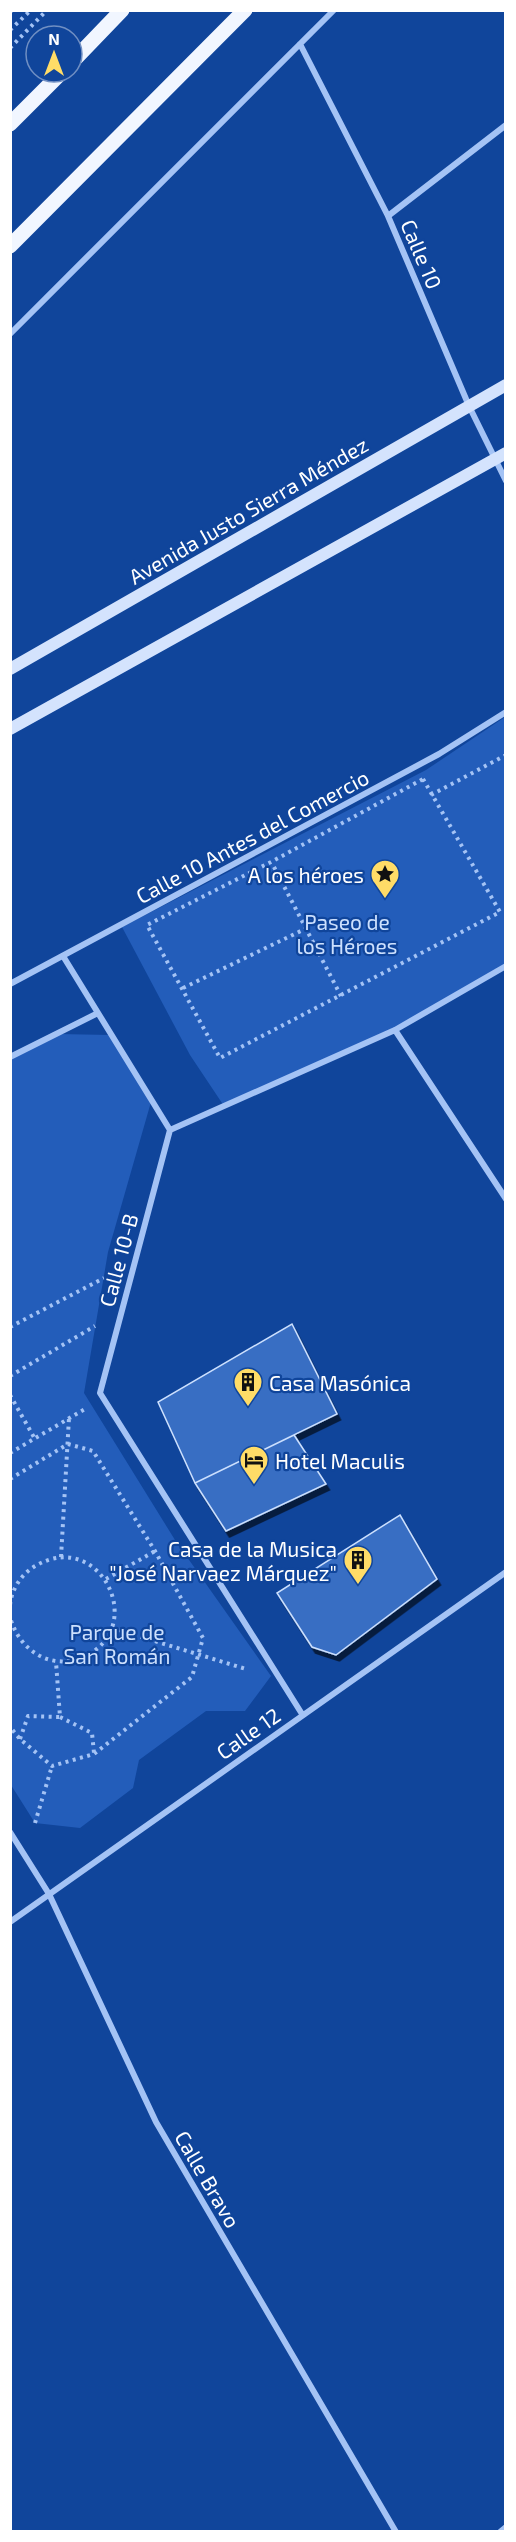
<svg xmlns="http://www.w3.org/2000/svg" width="516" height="2542" font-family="'Exo 2',sans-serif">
  <defs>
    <filter id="shadow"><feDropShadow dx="3.5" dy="6" stdDeviation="0" flood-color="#0009"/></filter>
  </defs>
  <rect width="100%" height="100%" fill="#10459b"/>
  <!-- green -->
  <path fill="#235dba" d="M505,717V966L401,1027L224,1106L190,1055L122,927L426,770Z
    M57,1034L111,1035L151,1102L108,1252L84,1393L175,1540L271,1676L245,1711H206L139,1760L133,1788L80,1828L35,1823L11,1785V1058Z"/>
  <!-- building -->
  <path fill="#396ec3" stroke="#cce0fe" stroke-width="1.5" filter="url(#shadow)" d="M292,1324L337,1414L195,1483L158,1402Z
    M294,1435L326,1484L226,1531L195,1483Z
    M400,1515L437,1579L336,1655L312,1647L277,1593Z"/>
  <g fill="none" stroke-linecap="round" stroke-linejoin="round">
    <!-- path -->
    <path stroke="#a4c3f5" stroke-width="4" stroke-dasharray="3 4.5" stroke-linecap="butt" d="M10,12L12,10
      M10,30L31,10
      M10,48L47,10
      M423,779L500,912L220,1058L147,925L271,862Z
      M431,795L506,755
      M274,867L341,996
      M183,988L307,928
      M10,1327L104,1278
      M10,1376L95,1326
      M10,1395L35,1439
      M10,1453L85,1409
      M10,1479L68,1444L93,1451L155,1551L203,1638L192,1677L94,1754L52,1766L20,1739L10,1727
      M61,1557L69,1418
      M106,1579L155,1551
      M10,1605C12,1588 22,1573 37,1565C101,1529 149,1629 83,1657C50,1671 19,1650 10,1617
      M112,1628L246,1669
      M60,1717L92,1733L94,1753
      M20,1739L28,1716L60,1717L56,1662
      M35,1823L52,1766"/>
    <!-- street -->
    <path stroke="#a4c3f5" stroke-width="6" d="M300,44L388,216L469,406L506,481
      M388,216L506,125
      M10,334L334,10
      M63,956L170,1130
      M10,984L439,754L506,712
      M395,1030L506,1199
      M10,1057L98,1013
      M170,1130L100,1393L302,1714
      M170,1130L395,1030L506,966
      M10,1832L49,1894L156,2122L396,2532
      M10,1922L506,1572
      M500,2532L506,2527"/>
    <!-- secondary -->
    <path stroke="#d4e3fd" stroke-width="12" d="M10,669L506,385
      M10,729L506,453"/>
    <!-- primary -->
    <path stroke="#f1f6ff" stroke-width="15" d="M72,62L122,10
      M10,124L62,72
      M10,246L245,10"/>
  </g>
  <!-- icons -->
  <defs>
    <g id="sight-pin" transform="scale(1.5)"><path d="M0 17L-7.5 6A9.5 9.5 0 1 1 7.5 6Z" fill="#ffdc67" stroke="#10459b"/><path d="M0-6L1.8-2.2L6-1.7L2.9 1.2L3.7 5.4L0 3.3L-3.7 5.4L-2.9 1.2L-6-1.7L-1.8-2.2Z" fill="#111"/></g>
    <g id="building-pin" transform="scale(1.5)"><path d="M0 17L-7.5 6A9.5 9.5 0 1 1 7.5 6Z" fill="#ffdc67" stroke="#10459b"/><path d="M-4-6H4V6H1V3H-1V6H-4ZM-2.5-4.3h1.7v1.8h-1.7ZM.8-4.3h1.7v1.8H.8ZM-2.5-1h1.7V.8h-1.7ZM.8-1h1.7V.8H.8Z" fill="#111"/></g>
    <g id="hotel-pin" transform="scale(1.5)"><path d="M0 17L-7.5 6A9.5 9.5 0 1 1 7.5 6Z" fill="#ffdc67" stroke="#10459b"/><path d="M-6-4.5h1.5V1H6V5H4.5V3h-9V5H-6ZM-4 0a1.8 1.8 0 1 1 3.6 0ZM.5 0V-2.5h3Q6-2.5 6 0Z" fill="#111"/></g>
  </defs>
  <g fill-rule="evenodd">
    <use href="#sight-pin" x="385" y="874"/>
    <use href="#building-pin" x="248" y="1382"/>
    <use href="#hotel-pin" x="254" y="1460"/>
    <use href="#building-pin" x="358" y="1560"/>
  </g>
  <g text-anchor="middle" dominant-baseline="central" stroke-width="4.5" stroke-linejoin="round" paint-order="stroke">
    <!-- street labels -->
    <g font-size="21" fill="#fff" stroke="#10459b">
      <text transform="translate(422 254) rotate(67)">Calle 10</text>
      <text transform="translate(248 510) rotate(-30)">Avenida Justo Sierra Méndez</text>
      <text transform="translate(252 836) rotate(-28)">Calle 10 Antes del Comercio</text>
      <text transform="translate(118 1260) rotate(-75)">Calle 10-B</text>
      <text transform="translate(248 1733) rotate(-35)">Calle 12</text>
      <text transform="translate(208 2179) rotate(60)">Calle Bravo</text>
    </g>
    <!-- poi labels -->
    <g font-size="21" fill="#fff" stroke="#10459b" text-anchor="end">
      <text x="364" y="874">A los héroes</text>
      <text x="269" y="1382" text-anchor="start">Casa Masónica</text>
      <text x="275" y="1460" text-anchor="start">Hotel Maculis</text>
      <text x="337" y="1548">Casa de la Musica<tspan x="337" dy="24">"José Narvaez Márquez"</tspan></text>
    </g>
    <!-- park labels -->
    <g font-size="21" fill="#cce0fe" stroke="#10459b">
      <text x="347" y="921">Paseo de<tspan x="347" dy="24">los Héroes</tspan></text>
      <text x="117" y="1631">Parque de<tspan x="117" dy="24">San Román</tspan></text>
    </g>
  </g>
  <!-- border -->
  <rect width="516" height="2542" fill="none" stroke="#ffffff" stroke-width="24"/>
  <!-- north arrow -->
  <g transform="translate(54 54)"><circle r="28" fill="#10459b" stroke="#708fc3" stroke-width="1.5"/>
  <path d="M0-4.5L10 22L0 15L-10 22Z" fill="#ffdc67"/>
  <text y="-9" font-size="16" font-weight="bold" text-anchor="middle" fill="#ffffff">N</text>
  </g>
</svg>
